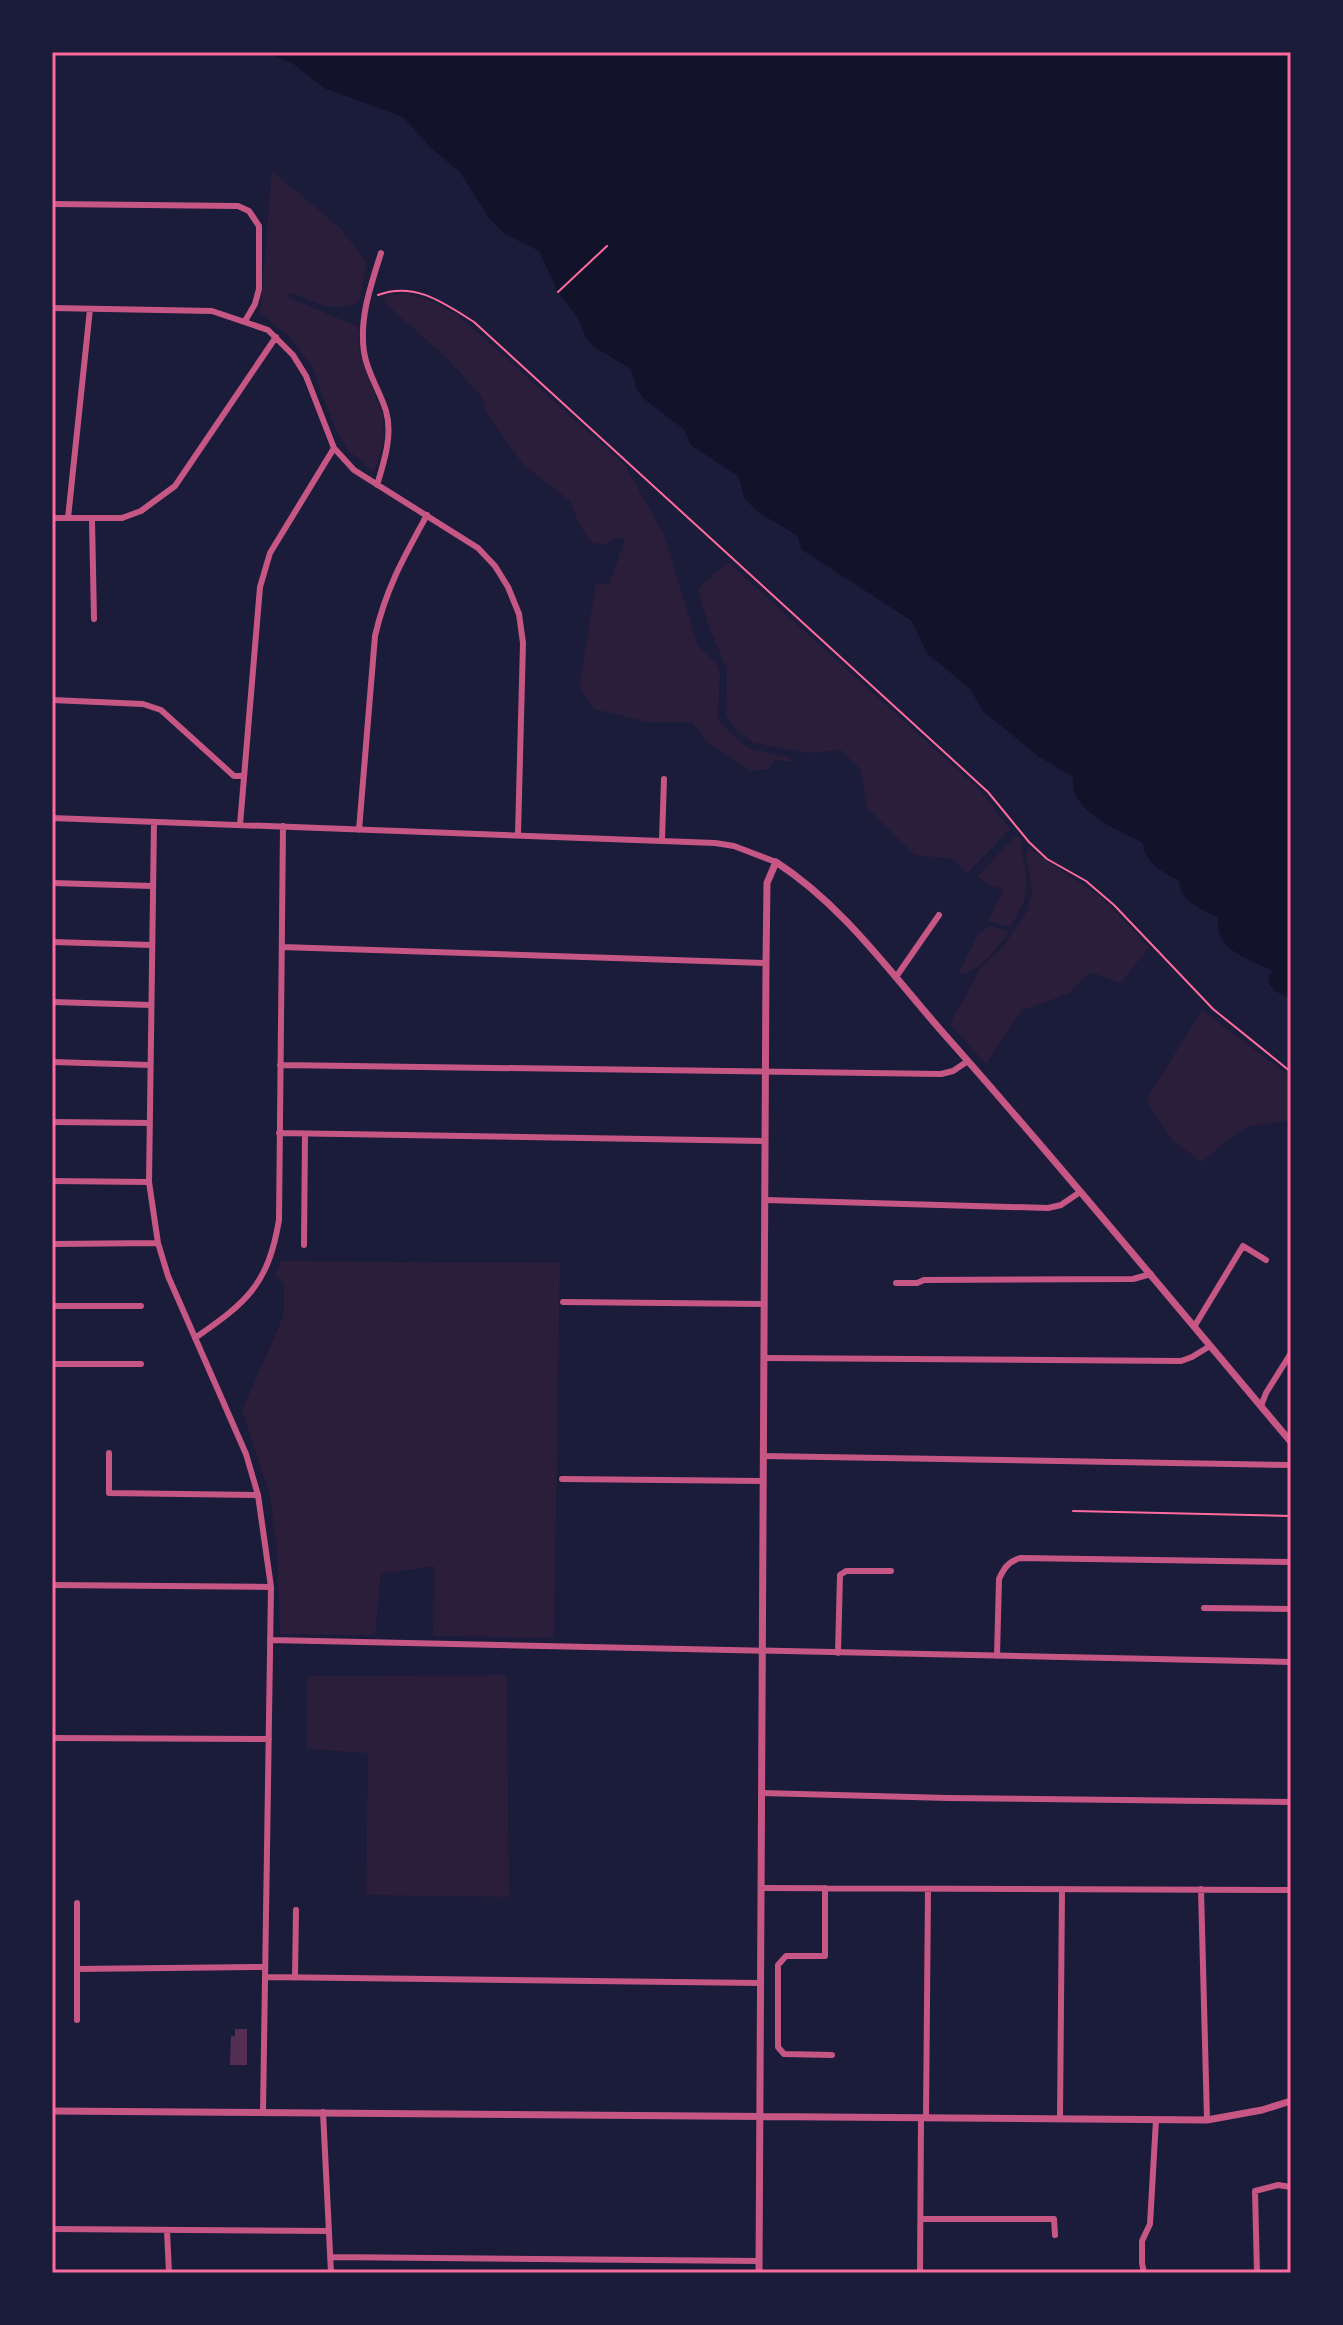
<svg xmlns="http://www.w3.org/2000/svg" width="1343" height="2325" font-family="'Fira Sans',sans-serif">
  <rect width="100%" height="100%" fill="#1b1b3a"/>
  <!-- green -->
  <path fill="#2a1e3b" d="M272,171L341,229L367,263L359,302C330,314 319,303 291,293L288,294L289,298L359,327L358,339L361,357L383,416L384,440L374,472L348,450L335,428L312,367L292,339L260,313Z
    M405,293L427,299L458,315L623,463L629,472L664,535L698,646L716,663L720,673L718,717L720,722L744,745L754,750L789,757L793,762L775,760L767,769L751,771L709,744L692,722H647L594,709L579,688L596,583L609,584L625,540L618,538L603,545L591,542L580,526L570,501L523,464L486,413L481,396L448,359L385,303L386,296Z
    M728,562L978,788L1010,829L968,873L952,859L915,855L867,808L861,770L841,750L810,753L754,743L738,732L726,714L727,670L710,629L697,589Z
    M1017,835L1022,840C1021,851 1024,861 1026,872C1030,894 1021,909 1010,927L988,921L1002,893V887L997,886L992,888L977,876Z
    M1028,848L1101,897L1149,947L1121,983L1090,972L1068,994L1022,1010L986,1064L950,1024L981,967L1002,948L1026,913L1032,892L1026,855Z
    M990,926L1009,932C997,948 979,974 958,974L978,934Z
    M1202,1010L1291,1077V1120L1247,1127L1228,1139L1202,1162L1172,1140L1146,1100Z
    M281,1261L560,1263L554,1638L433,1636L434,1566L381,1574L375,1635L280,1634L277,1553L270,1496L242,1410L284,1315V1284L275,1275Z
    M507,1675L509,1897L366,1895L368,1753L307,1749V1676Z"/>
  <!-- water -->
  <path fill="#12122b" d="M267,52H1291V999L1275,991L1268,982L1272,970C1250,960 1212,949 1219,918C1202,909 1180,902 1179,881C1162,871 1145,864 1143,843C1122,832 1080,815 1074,790C1073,786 1073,782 1073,777L1038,756L984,712L970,689L927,653L912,621L801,549L798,536L758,512L744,498L739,477L691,445L684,429L644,399L637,390L631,369L593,346L585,336L579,320L558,292L539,251L505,234L488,217L460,172L432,149L403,117L324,88L295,65Z"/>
  <!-- building -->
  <path fill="#542f53" d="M235,2029H247V2065H230L231,2036H235Z"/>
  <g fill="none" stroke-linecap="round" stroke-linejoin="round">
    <!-- path -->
    <path stroke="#ff6b9d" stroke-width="2" d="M558,292L607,246
      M378,295C414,281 444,303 474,322L988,792L1029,842L1047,859L1086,881L1114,905L1213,1009L1291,1072
      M1073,1511L1291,1516"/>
    <!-- minor -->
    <path stroke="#c65784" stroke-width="6" d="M52,204L238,206L249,211L259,226V289L255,304L245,321
      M52,308L212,311L268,330L293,355L306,376L334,448L354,470L478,548L495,566L508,587L519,614L523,643L518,834
      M377,485C384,462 393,435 386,411C380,391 367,373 364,352C359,318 371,285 381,253
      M52,518H122L141,511L175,486L276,337
      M68,518L90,309
      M92,520L94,619
      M52,700L143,704L161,710L234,776H243
      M52,818L715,843L734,846L776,862
      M154,822L149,1182L158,1243L168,1276L246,1454L258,1495L271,1587L263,2112
      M240,825L260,587L270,553L334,448
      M359,830L375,636C386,588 404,557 427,515
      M662,840L664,779
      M52,883L153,886
      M52,942L152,945
      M282,947L766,963
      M896,977L939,915
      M52,1002L151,1005
      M52,1062L150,1065
      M280,1065L941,1074L953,1071L968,1061
      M52,1122L149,1123
      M279,1133L765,1141
      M52,1181L149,1182
      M765,1200L1048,1208L1061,1205L1080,1192
      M52,1244L158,1243
      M304,1245L305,1134
      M896,1283H917L924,1280L1133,1279L1151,1274
      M563,1302L764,1304
      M52,1306H141
      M1194,1327L1243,1246L1266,1260
      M195,1338C247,1302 268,1285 279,1220L283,826
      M764,1358L1181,1361L1192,1357L1210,1346
      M52,1364H141
      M1261,1406L1266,1393L1291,1353
      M109,1453V1493L258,1495
      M763,1456L1291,1465
      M562,1479L763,1481
      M52,1585L271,1587
      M1204,1608L1291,1609
      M270,1640L1291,1662
      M838,1653L840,1575L846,1571H891
      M997,1656L999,1579C1004,1568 1008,1562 1020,1558L1291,1562
      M52,1738L269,1739
      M761,1793L948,1798L1291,1802
      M761,1888L1291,1890
      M825,1888V1956H786L778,1965V2047L784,2054L832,2055
      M1201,1889L1207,2120
      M77,1969L265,1967
      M265,1977L760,1983
      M295,1978L296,1910
      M77,2020V1903
      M323,2112L331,2273
      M926,2118L928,1889
      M1060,2118L1062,1889
      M921,2219H1054L1055,2235
      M52,2229L329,2231
      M167,2230L169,2273
      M330,2257L759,2261
      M920,2273L921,2118
      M1144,2273L1142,2263V2241L1150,2224L1156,2120
      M1257,2273L1255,2191L1278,2185L1291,2187"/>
    <!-- tertiary -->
    <path stroke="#c65784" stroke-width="7" d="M52,2111L1207,2120L1262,2110L1291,2101
      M759,2273L766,963L767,883L776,862C844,906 892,975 945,1035C1063,1168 1176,1306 1291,1442"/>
  </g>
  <!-- border -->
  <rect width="1343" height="2325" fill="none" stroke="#1b1b3a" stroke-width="108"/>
  <rect x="54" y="54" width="1235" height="2217" fill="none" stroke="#ff6b9d" stroke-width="3"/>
</svg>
